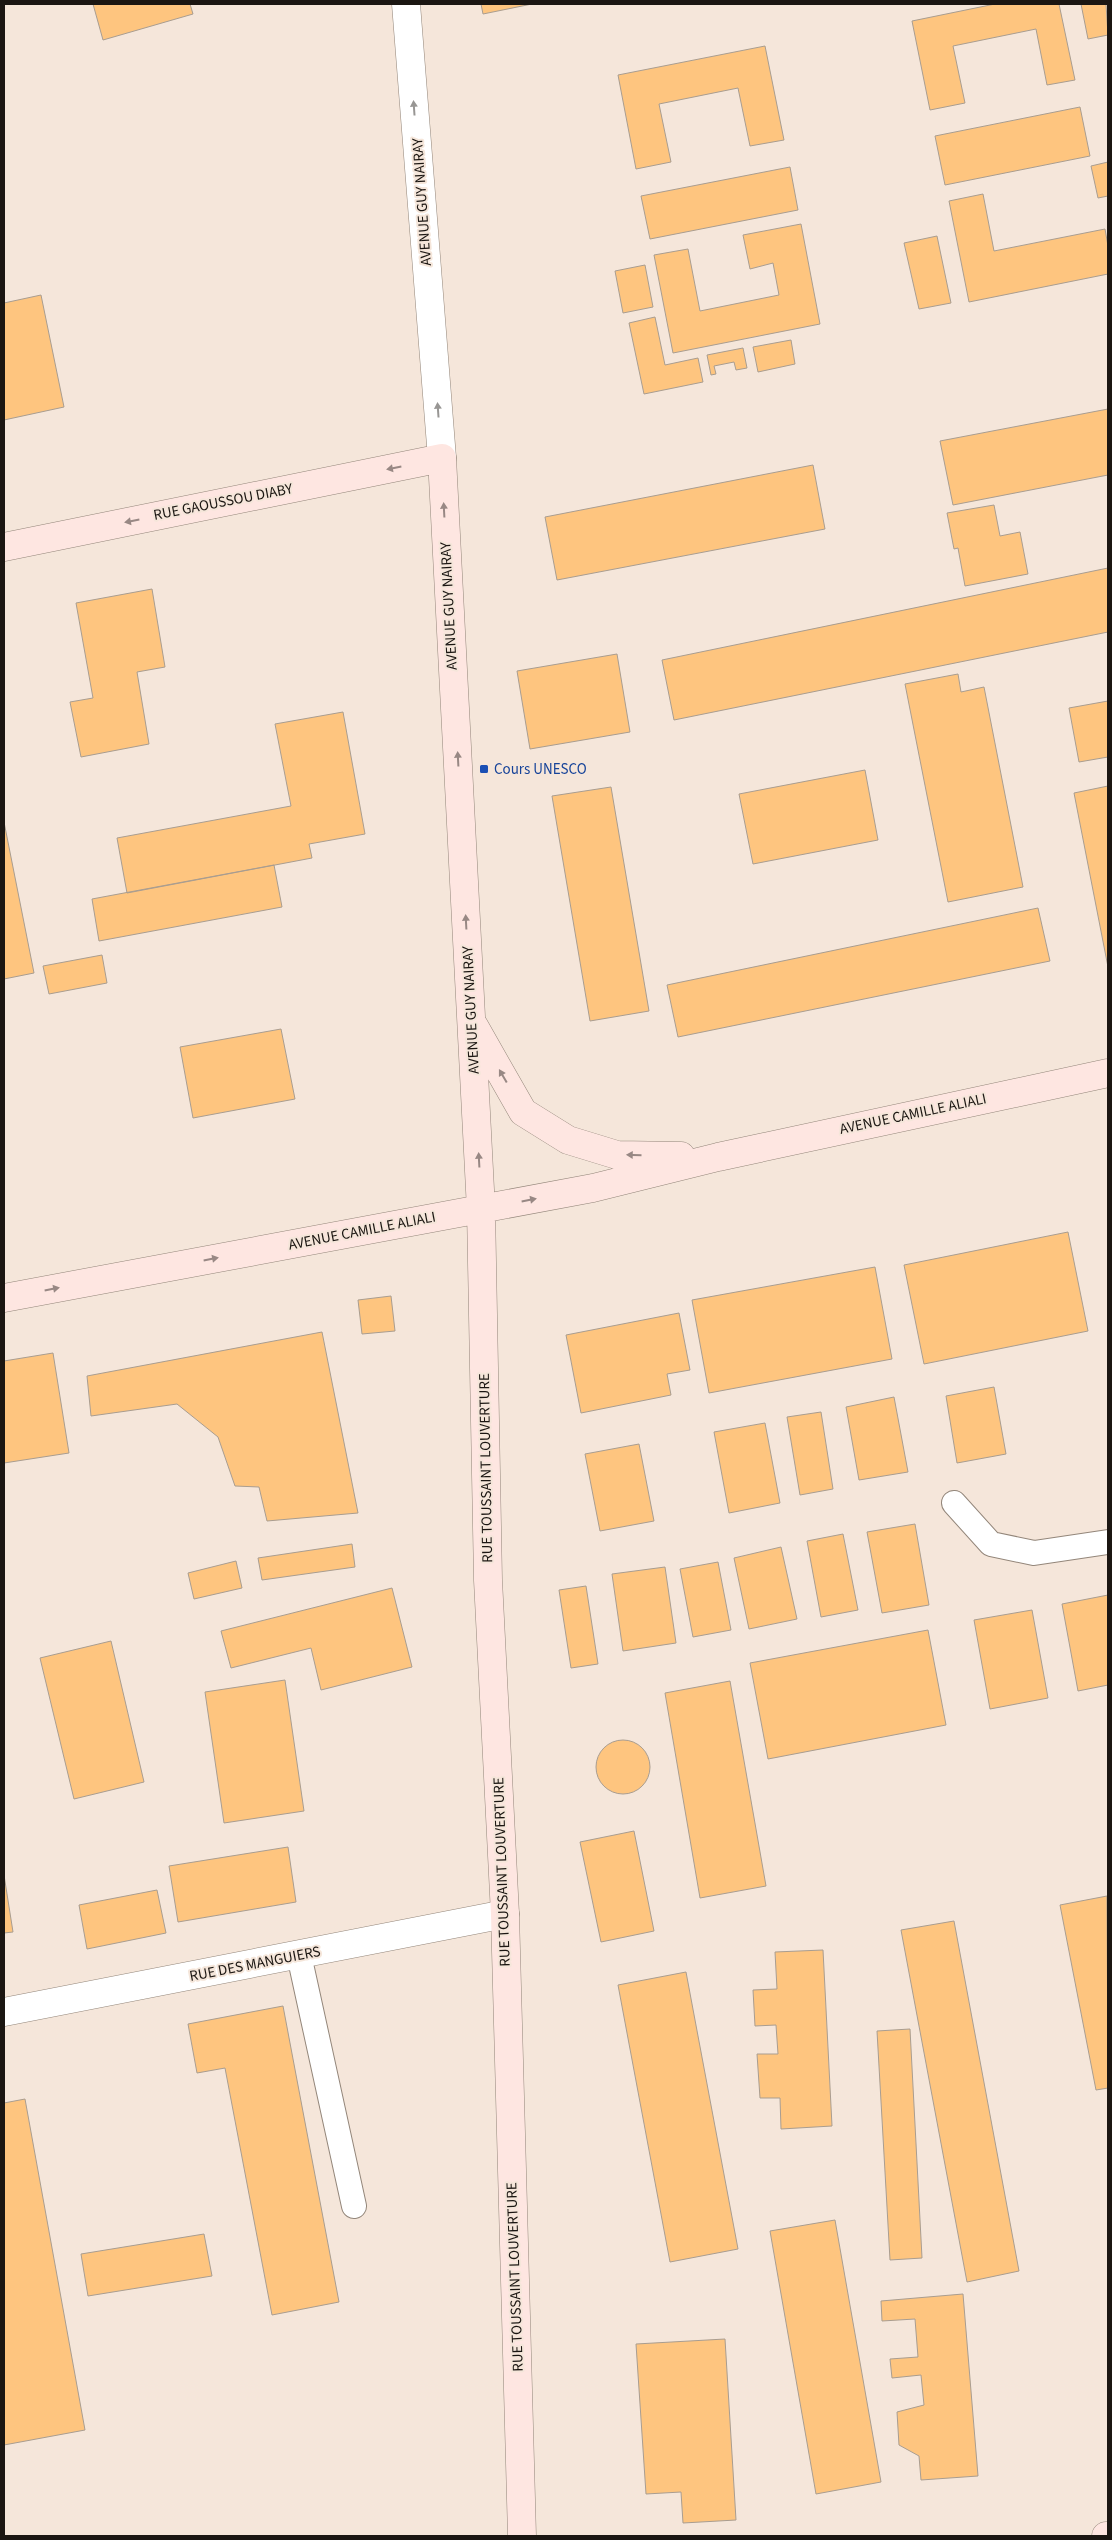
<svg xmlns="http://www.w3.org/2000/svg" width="1112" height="2540" font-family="'Source Sans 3',sans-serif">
  <rect width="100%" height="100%" fill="#f5e6da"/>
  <!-- building -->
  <path fill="#fec57f" stroke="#a99d90" d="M93,4H190L193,14L103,40Z
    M481,4H532L483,14Z
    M995,4H1059L1075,80L1047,85L1036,29L953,46L965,103L930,110L912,21Z
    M1081,4H1106L1108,35L1088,39Z
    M765,46L784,140L750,146L738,88L659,104L671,162L636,169L618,75Z
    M1080,107L1090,156L945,185L935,136Z
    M1108,162V196L1098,198L1091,166Z
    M790,167L798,210L650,239L641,196Z
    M983,194L994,251L1105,229L1108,246V274L969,302L949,201Z
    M801,224L820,324L673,353L654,255L688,249L700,311L779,295L773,263L750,269L743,235Z
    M937,236L951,303L919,309L904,243Z
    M645,265L653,307L623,313L615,271Z
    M41,295L64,407L4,420V303Z
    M655,317L665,365L698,358L703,382L644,394L629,323Z
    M791,340L795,364L758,372L753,347Z
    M743,348L747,368L736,370L734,362L714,366L716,374L711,375L707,355Z
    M1108,409V475L953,505L940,441Z
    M813,465L825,529L557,580L545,517Z
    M994,505L1000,536L1020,532L1028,574L965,586L958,548L954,549L947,513Z
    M1108,568V632L674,720L662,660Z
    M152,589L165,667L137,672L149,744L81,757L70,702L93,698L76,603Z
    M617,654L630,732L530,749L517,671Z
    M958,674L961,692L984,687L1023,887L948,902L905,684Z
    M1108,701V757L1079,762L1069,708Z
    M343,712L365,834L309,844L312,858L127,893L117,838L291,806L275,724Z
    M865,770L878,840L753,864L739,794Z
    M1108,786V967L1074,793Z
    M611,787L649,1011L590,1021L552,796Z
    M4,822L34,973L4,979Z
    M274,865L282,907L99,941L92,899Z
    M1038,908L1050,961L678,1037L667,985Z
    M102,955L107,983L49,994L43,966Z
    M281,1029L295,1099L193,1118L180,1047Z
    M1068,1232L1088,1331L924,1364L904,1265Z
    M875,1267L892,1359L709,1393L692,1300Z
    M391,1296L395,1331L362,1334L358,1300Z
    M679,1313L690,1370L667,1374L671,1395L581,1413L566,1335Z
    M322,1332L358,1513L267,1521L259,1487L235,1486L218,1437L177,1404L91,1416L87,1376Z
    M53,1353L69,1453L4,1463V1361Z
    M994,1387L1006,1454L957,1463L946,1396Z
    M894,1397L908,1472L859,1480L846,1407Z
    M821,1412L833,1489L800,1495L787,1417Z
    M765,1423L780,1503L729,1513L714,1432Z
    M639,1444L654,1521L600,1531L585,1454Z
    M915,1524L929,1605L882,1613L867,1532Z
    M843,1534L858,1610L821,1617L807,1541Z
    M352,1544L355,1567L262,1580L258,1558Z
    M781,1547L797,1619L749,1629L734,1558Z
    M236,1561L242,1588L194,1599L188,1573Z
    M718,1562L731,1630L693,1637L680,1569Z
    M665,1567L676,1643L623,1651L612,1574Z
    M586,1586L598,1664L571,1668L559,1590Z
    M392,1588L412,1667L321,1690L311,1648L231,1668L221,1631Z
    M1108,1595V1685L1078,1691L1062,1604Z
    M1032,1610L1048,1698L990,1709L974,1620Z
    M928,1630L946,1725L768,1759L750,1663Z
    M111,1641L144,1782L74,1799L40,1658Z
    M285,1680L304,1811L224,1823L205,1692Z
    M730,1681L766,1886L700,1898L665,1693Z
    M596 1767a27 27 0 1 1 54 0a27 27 0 1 1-54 0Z
    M634,1831L654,1931L601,1942L580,1842Z
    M288,1847L296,1902L178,1922L169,1866Z
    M4,1875L13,1932L4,1933Z
    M157,1890L166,1933L87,1949L79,1905Z
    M1107,1896L1108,2088L1096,2090L1060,1905Z
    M954,1921L1019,2271L967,2282L901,1930Z
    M823,1950L832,2126L781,2129L780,2098H760L757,2054H778L776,2025L755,2026L753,1990L777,1989L775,1952Z
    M686,1972L738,2249L670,2262L618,1985Z
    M283,2006L339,2302L272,2315L225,2068L197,2073L188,2024Z
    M910,2029L922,2258L890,2260L877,2031Z
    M25,2099L85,2430L4,2445V2103Z
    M835,2220L881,2482L816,2494L770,2231Z
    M204,2234L212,2276L88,2296L81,2254Z
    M963,2294L978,2476L921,2480L919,2456L899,2445L897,2412L924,2405L921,2375L892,2378L890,2359L918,2357L915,2319L882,2321L881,2301Z
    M725,2339L736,2520L683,2523L681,2492L646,2494L636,2344Z"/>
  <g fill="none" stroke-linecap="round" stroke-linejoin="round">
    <!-- lane casing -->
    <g stroke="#93867a" stroke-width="26">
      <path id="lane" d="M954,1503L991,1544L1034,1553L1108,1542
        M299,1955L354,2206"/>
    </g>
    <!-- street casing -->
    <g stroke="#93867a" stroke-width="29">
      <path id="street" d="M406,4L442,458
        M4,2012L505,1914"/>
    </g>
    <!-- secondary casing -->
    <g stroke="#93867a" stroke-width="29">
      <path id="secondary" d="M4,547L442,458L481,1209L488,1580L505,1914L522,2536
        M474,1026L523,1112L568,1140L617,1155L681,1156
        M4,1298L593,1188L718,1157L1108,1073
        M1106,2536H1108"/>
    </g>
    <!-- lane -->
    <use href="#lane" stroke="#fff" stroke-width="24"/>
    <!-- street -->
    <use href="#street" stroke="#fff" stroke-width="28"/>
    <!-- secondary -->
    <use href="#secondary" stroke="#fee6e1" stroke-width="28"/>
  </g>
  <!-- one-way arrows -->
  <defs><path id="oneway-solid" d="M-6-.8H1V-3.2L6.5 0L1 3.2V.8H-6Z" transform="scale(1.25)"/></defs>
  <g fill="#989694">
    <use href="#oneway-solid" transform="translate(414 108) rotate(-94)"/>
    <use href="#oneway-solid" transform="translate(438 410) rotate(-94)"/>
  </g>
  <g fill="#988884">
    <use href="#oneway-solid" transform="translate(394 468) rotate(169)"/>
    <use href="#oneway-solid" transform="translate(444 510) rotate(-93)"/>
    <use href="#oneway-solid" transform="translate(132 521) rotate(169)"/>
    <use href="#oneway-solid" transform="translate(458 759) rotate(-93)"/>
    <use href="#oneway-solid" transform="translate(466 922) rotate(-93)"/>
    <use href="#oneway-solid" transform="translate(503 1076) rotate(-120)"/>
    <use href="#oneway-solid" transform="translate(634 1155) rotate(-179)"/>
    <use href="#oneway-solid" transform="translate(479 1160) rotate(-93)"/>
    <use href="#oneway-solid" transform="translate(529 1200) rotate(-11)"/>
    <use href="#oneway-solid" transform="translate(211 1259) rotate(-11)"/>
    <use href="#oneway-solid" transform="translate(52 1289) rotate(-11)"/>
  </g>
  <!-- markers -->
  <rect fill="#1a4fb4" stroke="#f5e6da" stroke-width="2" x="479" y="764" width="10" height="10" rx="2.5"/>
  <g text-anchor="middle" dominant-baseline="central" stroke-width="4" stroke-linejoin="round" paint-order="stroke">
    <!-- street labels -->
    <g font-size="15" fill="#1b1612" stroke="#f5e6da">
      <text transform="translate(422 202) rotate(-94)">AVENUE GUY NAIRAY</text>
      <text transform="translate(223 502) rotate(-11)">RUE GAOUSSOU DIABY</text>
      <text transform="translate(449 606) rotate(-93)">AVENUE GUY NAIRAY</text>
      <text transform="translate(471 1010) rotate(-93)">AVENUE GUY NAIRAY</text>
      <text transform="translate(913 1114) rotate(-12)">AVENUE CAMILLE ALIALI</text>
      <text transform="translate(362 1231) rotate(-11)">AVENUE CAMILLE ALIALI</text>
      <text transform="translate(486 1468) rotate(-91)">RUE TOUSSAINT LOUVERTURE</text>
      <text transform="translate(502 1872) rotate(-92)">RUE TOUSSAINT LOUVERTURE</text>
      <text transform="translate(255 1964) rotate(-11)">RUE DES MANGUIERS</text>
      <text transform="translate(515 2277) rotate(-92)">RUE TOUSSAINT LOUVERTURE</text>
    </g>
    <!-- transit labels -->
    <g font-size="15" fill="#164399" stroke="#f5e6da" text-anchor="start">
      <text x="494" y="769">Cours UNESCO</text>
    </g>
  </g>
  <!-- border -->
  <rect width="1112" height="2540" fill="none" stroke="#1b1612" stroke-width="10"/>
</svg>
